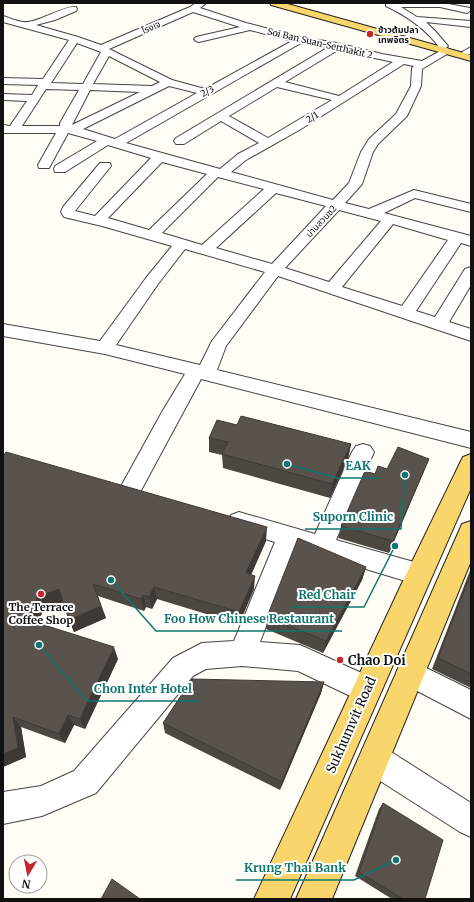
<svg xmlns="http://www.w3.org/2000/svg" width="474" height="902" font-family="Merriweather,'Noto Sans Thai',serif">
  <rect width="100%" height="100%" fill="#fffdf5"/>
  <g fill="none" stroke-linecap="round" stroke-linejoin="round">
    <!-- minor casing -->
    <g stroke="#444" stroke-width="2">
      <path id="minor" d="M196,3H206L200,8L246,23L300,37L337,43L382,54L422,61L444,49L447,48L452,51L422,69L421,86L407,116L378,144L373,152L362,184L345,203L369,209L414,190L471,204V212L415,198L384,213L471,236V246L461,243L416,311L435,317L465,269L471,267V285L449,322L471,329V341L278,276L226,346L217,370L471,432V448L201,379L138,496L130,499L122,496L119,490L162,412L185,374L105,354L3,336V324L100,341L146,278L172,246L102,226L64,217L61,212L63,207L100,163H110L111,166L75,211L95,216L151,158L108,145L65,172H55L54,169L55,166L97,141L68,133L49,168H39L38,165L56,133H3V125L10,126L27,101L3,100V94L32,95L38,85L3,84V78L43,79L69,40L3,22V16C10,18 20,23 28,22C40,21 67,5 76,7L77,9L76,11L55,20L36,25L78,37L101,45L190,7ZM193,12L240,27L196,37L194,39L196,41L199,42L250,30L292,41L205,89L172,80L109,49ZM77,43L101,52L83,84L51,83ZM301,43L327,48L176,138L174,141L176,144H184L221,121L259,143L238,154L220,169L126,143ZM338,50L393,62L339,96L285,82ZM109,56L160,82L152,86L93,84ZM404,64L414,66L412,68L411,86L396,114L369,139L361,152L349,183L333,200L231,172L246,160L301,129ZM169,86L197,93L115,139L83,129ZM277,87L332,100L268,138L229,116ZM46,89L79,90L60,123V126H22ZM90,90L140,92L72,125ZM162,162L207,174L149,230L108,218ZM218,177L264,189L202,245L162,233ZM276,193L326,206L272,264L216,248ZM339,210L381,221L329,282L285,268ZM393,224L448,240L402,306L342,287ZM185,249L265,272L212,341L200,365L116,345L158,284Z
        M386,3H443L470,8L471,10L467,13L440,7H401L417,17L471,21V27L426,22L436,32L448,46L446,48H440C426,29 407,16 386,6Z
        M471,47V54H464L462,52Z
        M363,444L370,446L374,452L336,540L428,566L431,574L428,582L419,585L296,548L260,642L300,645L377,680L381,690L377,700L367,704L298,671L242,666L206,669L193,676L96,793L42,816L3,824V792L41,786L74,771L173,658L202,643L234,641L275,542L231,529L227,522L231,515L239,512L315,534L352,452L356,446Z
        M410,660L471,690V719L400,682L396,673L400,664Z
        M374,744L385,748L471,803V837L460,832L363,770L359,759L363,748Z"/>
    </g>
    <!-- major casing -->
    <g stroke="#222" stroke-width="2">
      <path id="major" d="M270,3H284L471,55V61L271,5Z
        M471,454V488L290,899H254L410,566L460,463L463,457Z
        M471,521V561L332,899H296L459,531L462,524Z"/>
    </g>
    <!-- minor -->
    <use href="#minor" fill="#fff" fill-rule="evenodd"/>
    <!-- major -->
    <use href="#major" fill="#f9d66b" fill-rule="evenodd"/>
  </g>
  <!-- wall -->
  <path fill="#4d4742" d="M237,425L351,444L348,459L330,498L223,468L222,455L209,452V438Z
    M3,456L266,541L251,575L254,589L239,624L157,599L152,609L146,607L144,611L98,596L106,618L74,632L63,602L44,610L36,623L118,659L85,729L74,725L65,743L21,727L26,757L3,767Z
    M387,469L424,471L389,553L338,538L341,526L375,474Z
    M366,567L362,580L323,653L266,629L267,617Z
    M471,568V688L432,669Z
    M324,682L321,693L280,790L165,733L163,723Z
    M383,803L425,899H392L355,876L379,809Z"/>
  <!-- shaded-wall -->
  <path fill="#3f3936" d="M351,444L348,459L330,498L332,484Z
    M429,459L424,471L389,553L393,541Z
    M267,527L266,541L246,586V573Z
    M366,567L362,580L323,653L326,641Z
    M255,576L254,589L239,624V612Z
    M154,587L157,599L152,609L149,597Z
    M59,589L64,602L44,610L32,631L25,619L38,597Z
    M143,595L146,607L144,611L141,599Z
    M101,606L106,618L74,632L69,620Z
    M114,647L118,659L85,729L80,719Z
    M324,682L321,693L280,790L282,782Z
    M68,715L74,725L65,743L59,734Z
    M13,717L21,727L26,757L3,767V754Z"/>
  <!-- building -->
  <path fill="#5a524d" stroke="#3f3936" d="M241,416L351,444L332,484L222,454L228,442L209,438L217,420L237,425Z
    M398,447L429,459L393,541L341,526L365,471L375,474L378,466L387,469Z
    M6,452L267,527L246,573L255,576L239,612L154,587L149,597L143,595L141,599L93,584L101,606L69,620L59,589L38,597L25,619L114,647L80,719L68,715L59,734L13,717L18,748L3,754V456Z
    M298,538L366,567L326,641L267,617Z
    M471,573V674L438,658Z
    M192,679L324,682L282,782L163,723Z
    M383,803L443,840L425,899H403L359,872Z
    M112,879L140,899H101Z"/>
  <!-- markers -->
  <g fill="#c4262e" stroke="#fff" stroke-width="1.5">
    <circle cx="370" cy="34" r="4"/>
    <circle cx="41" cy="594" r="4"/>
    <circle cx="340" cy="660" r="4"/>
  </g>
  <g text-anchor="middle" dominant-baseline="central" stroke-width="4" stroke-linejoin="round" paint-order="stroke">
    <!-- far-street labels -->
    <g font-size="9" fill="#111" stroke="#fff">
      <text transform="translate(151 27) rotate(-23)">โรงเจ</text>
      <text transform="translate(320 43) rotate(13)">Soi Ban Suan-Setthakit 2</text>
      <text transform="translate(207 91) rotate(-29)">2/3</text>
      <text transform="translate(312 117) rotate(-32)">2/1</text>
      <text transform="translate(321 221) rotate(-47)">บ่านสวนซ2</text>
    </g>
    <!-- far-poi labels -->
    <g font-size="9" font-weight="bold" fill="#111" stroke="#fff" text-anchor="start">
      <text x="378" y="29">ข้าวต้มปลา<tspan x="378" dy="10">เทพจิตร</tspan></text>
    </g>
    <!-- poi labels -->
    <g font-size="11" font-weight="bold" fill="#111" stroke="#fff">
      <text x="41" y="607">The Terrace<tspan x="41" dy="13">Coffee Shop</tspan></text>
    </g>
    <!-- near-poi labels -->
    <g font-size="13" font-weight="bold" fill="#111" stroke="#fff" text-anchor="start">
      <text x="348" y="660">Chao Doi</text>
    </g>
    <!-- near-street labels -->
    <g font-size="13" fill="#111" stroke="#fff">
      <text transform="translate(351 725) rotate(-66)">Sukhumvit Road</text>
    </g>
  </g>
  <!-- callouts -->
  <path fill="none" stroke="#0f766e" stroke-width="1.5" d="M287 464L337 478H379M405 475L401 529H305M395 546L364 607H290M111 580L156 631H342M39 645L87 701H200M396 860L354 880H236"/>
  <g fill="#0f766e" stroke="#fff" stroke-width="1.5">
    <circle cx="287" cy="464" r="4"/>
    <circle cx="405" cy="475" r="4"/>
    <circle cx="395" cy="546" r="4"/>
    <circle cx="111" cy="580" r="4"/>
    <circle cx="39" cy="645" r="4"/>
    <circle cx="396" cy="860" r="4"/>
  </g>
  <g font-size="12" text-anchor="middle" font-weight="bold" fill="#0f766e" stroke="#fff" stroke-width="4" stroke-linejoin="round" paint-order="stroke">
    <text x="358" y="470">EAK</text>
    <text x="353" y="521">Suporn Clinic</text>
    <text x="327" y="599">Red Chair</text>
    <text x="249" y="623">Foo How Chinese Restaurant</text>
    <text x="143" y="693">Chon Inter Hotel</text>
    <text x="295" y="872">Krung Thai Bank</text>
  </g>
  <!-- border -->
  <rect width="474" height="902" fill="none" stroke="#111111" stroke-width="8"/>
  <!-- north arrow -->
  <g transform="translate(28 874) rotate(190)"><circle r="19" fill="#ffffff" stroke="#a0a0a0"/>
  <path d="M0-3L7 15L0 10L-7 15Z" fill="#c4262e"/>
  <text y="-6" font-size="11" font-weight="bold" text-anchor="middle" fill="#111111">N</text>
  </g>
</svg>
